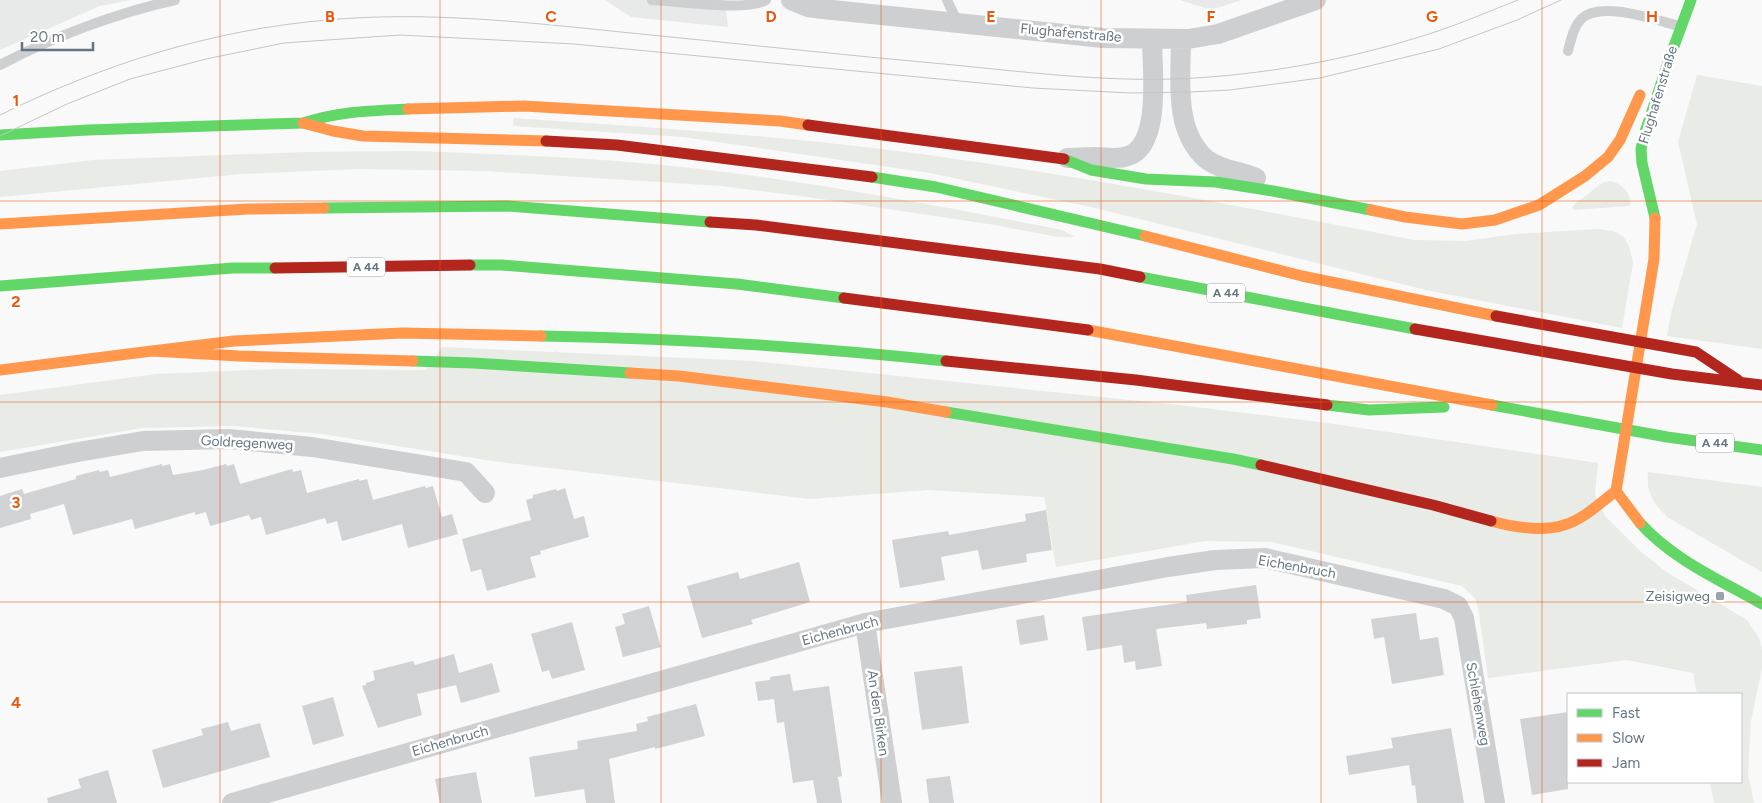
<svg xmlns="http://www.w3.org/2000/svg" width="1762" height="803" font-family="Figtree,sans-serif">
  <rect width="100%" height="100%" fill="#f9f9f9"/>
  <!-- built -->
  <path fill="#e8e9e9" d="M0,0H131L100,6L0,50Z
    M605,0H725L728,27L631,17Z
    M1180,0H1241L1211,10Z"/>
  <!-- green -->
  <path fill="#e8ebe6" d="M1697,75L1762,86V349L1667,336L1671,313L1697,224L1678,142Z
    M513,118C633,126 753,134 873,148C1054,170 1234,205 1414,240L1466,241L1515,234L1598,229L1613,231L1623,236L1629,246L1633,263L1622,328L1426,290L1095,208L930,173L683,137L513,126Z
    M414,151C493,154 573,157 652,164C790,177 926,203 1062,230L1075,237H1058L995,225L808,197L721,186L484,171L358,169L242,174L0,197V171L93,160L305,152Z
    M1610,181C1623,184 1629,191 1631,205L1628,206L1573,210L1572,207L1575,204L1602,183Z
    M442,347L753,361L1179,405L1327,423L1598,463L1595,494L1605,516L1639,550L1665,571L1747,620L1759,638L1762,650V668L1751,721L1748,773L1754,803H1714L1710,782H1741V694H1697L1693,673L1627,660L1488,678L1479,613L1475,598L1462,586L1272,542L1205,541L1056,567L1044,497L928,490L810,499L492,461L322,434L233,426L142,428L0,452V395L156,374L277,369L426,370Z
    M1648,472L1762,487V572L1667,517C1653,502 1646,493 1648,472Z"/>
  <!-- building -->
  <path fill="#d0d2d3" d="M162,464V466L170,464L173,475L203,470L226,464L227,466L234,464L240,484L292,469L293,472L301,470L307,493L359,479V481L367,479L373,500L425,486L426,488L433,486L442,517L452,514L458,534L408,548L402,524L342,541L337,521L327,524L325,518L266,535L261,517L251,520L249,515L210,526L206,512L195,515V512L135,529L132,519L73,535L64,504L30,514L31,519L0,528V496L22,489L24,494L76,479V476L99,470L100,472L108,470L110,477Z
    M565,488L574,519L584,516L589,537L540,551L541,554L530,557L536,577L487,591L481,569L471,572L462,539L531,520L526,500L533,498V495L556,489L557,491Z
    M1046,510L1052,550L1026,554L1027,562L982,570L978,550L941,557L945,580L900,588L892,540L948,531L949,535L1026,521L1025,514Z
    M799,562L810,602L751,620L753,624L702,638L687,586L738,572L740,579Z
    M1256,585L1261,618L1247,620V624L1207,629L1206,623L1156,629L1162,666L1136,670L1135,661L1124,663L1122,645L1087,651L1082,617L1187,602L1186,595Z
    M649,606L661,647L623,657L615,627L625,624L622,614Z
    M1416,613L1420,640L1438,637L1444,675L1392,684L1384,637L1374,639L1371,619Z
    M1044,615L1048,640L1020,645L1016,620Z
    M572,622L585,670L552,679L549,670L542,672L531,634Z
    M454,654L459,673L492,663L500,692L461,703L456,685L417,694L422,715L378,728L362,686L366,685V683L375,680L373,671L413,661L415,665Z
    M962,666L969,723L922,730L914,672Z
    M790,674L793,691L829,686L842,776L838,777L842,803H817L813,780L793,783L784,722L777,723L774,699L758,701L755,682L770,680V677Z
    M333,697L344,736L313,745L302,706Z
    M696,704L705,736L655,749V747L609,759L615,803H586L584,789L535,797L529,757L578,749L577,741L637,731L636,724L648,721L647,717Z
    M1568,712V789L1532,795L1520,719Z
    M228,722L231,731L260,723L270,757L163,788L152,750L203,735L201,729Z
    M1451,728L1464,803H1417L1415,785L1412,786L1409,765L1349,775L1346,756L1393,748L1391,738Z
    M108,770L117,803H48L47,798L81,788L78,779Z
    M476,772L482,803H440L435,779Z
    M950,776L954,803H929L926,779Z"/>
  <g fill="none" stroke-linecap="round" stroke-linejoin="round">
    <!-- lane -->
    <path stroke="#cecfd0" stroke-width="10" d="M652,0C675,1 749,12 766,0
      M947,0L958,23
      M1568,51C1571,40 1573,28 1581,19C1601,0 1655,20 1679,26
      M0,65C53,37 116,13 175,0"/>
    <!-- street -->
    <path stroke="#cecfd0" stroke-width="20" d="M791,0L808,7L823,9L1103,38L1188,39L1218,34L1316,0
      M1181,39C1181,78 1173,130 1206,159C1220,170 1240,171 1256,178
      M1067,158C1076,158 1085,157 1094,157C1106,157 1117,160 1128,156C1162,145 1152,68 1152,39
      M0,468L78,452L143,441L228,439L312,447L466,472L485,493
      M865,623L892,803
      M232,803L865,623L1168,567L1215,560L1265,558L1444,599L1458,606L1464,618L1495,803"/>
    <!-- fast -->
    <path stroke="#63d668" stroke-width="11" d="M0,135L88,130L303,123C341,111 369,111 408,109
      M1064,159L1091,170L1146,179L1216,182L1273,191L1371,210
      M872,177L936,187L1145,236
      M324,208L507,206L710,222
      M1655,218L1642,163L1641,149L1644,135L1670,57L1691,0
      M470,265H502L737,284L844,298
      M1140,277L1415,329
      M0,286L233,268H275
      M541,336C676,338 812,347 946,361
      M413,361L473,363L630,373
      M1327,405L1369,410L1444,407
      M1492,405L1667,437L1762,450
      M946,412L1233,459L1261,465
      M1640,523C1672,559 1720,580 1762,604"/>
    <!-- slow -->
    <path stroke="#ff974d" stroke-width="11" d="M408,109L524,106L780,121L808,125
      M303,123L333,131L363,136L546,141
      M1371,210L1405,217L1462,224L1495,220L1539,205L1585,176L1608,157L1620,140L1640,95
      M0,224L248,209L324,208
      M1145,236L1302,276L1496,316
      M1088,330L1492,405
      M152,351L234,341L402,333L541,336
      M0,370L152,351L239,356L413,361
      M630,373L679,376L887,402L946,412
      M1491,521C1513,527 1542,532 1564,525C1584,519 1600,503 1616,491
      M1640,523L1616,491L1654,259L1655,218"/>
    <!-- jam -->
    <path stroke="#b3261e" stroke-width="11" d="M808,125L1064,159
      M546,141L617,145L872,177
      M710,222L756,225L1100,269L1140,277
      M275,268L470,265
      M844,298L1088,330
      M1496,316L1696,352L1738,380
      M1415,329L1672,374L1762,385
      M946,361L1136,380L1327,405
      M1261,465L1433,505L1491,521"/>
    <!-- tram -->
    <path stroke="#c3c5c6" stroke-width="1" d="M0,115C104,64 211,30 327,20C425,11 524,22 621,32C732,43 843,55 954,65C1034,73 1115,83 1195,78C1277,73 1360,57 1438,31C1465,22 1492,10 1518,0
      M0,136L67,104L130,79L206,59L284,43L400,35L574,44L1033,88L1130,93L1189,92L1230,90L1320,78L1439,49L1517,20L1561,0"/>
  </g>
  <!-- grid -->
  <path fill="none" stroke="#e8590c" stroke-width="1" stroke-opacity="0.55" d="M220,0V803M440,0V803M661,0V803M881,0V803M1101,0V803M1321,0V803M1542,0V803M0,201H1762M0,402H1762M0,602H1762"/>
  <!-- markers -->
  <rect fill="#99a4ac" stroke="#fff" stroke-width="2" x="1715" y="591" width="10" height="10" rx="2.5"/>
  <g text-anchor="middle" dominant-baseline="central" stroke-width="5" stroke-linejoin="round" paint-order="stroke">
    <!-- shield labels -->
    <g fill="#fff" stroke="#939fa8" stroke-width="1">
      <rect x="347" y="257.5" width="38" height="19" rx="4"/>
      <rect x="1207" y="283.5" width="38" height="19" rx="4"/>
      <rect x="1696" y="433.5" width="38" height="19" rx="4"/>
    </g>
    <g font-size="12" font-weight="bold" fill="#657683">
      <text x="366" y="267">A 44</text>
      <text x="1226" y="293">A 44</text>
      <text x="1715" y="443">A 44</text>
    </g>
    <!-- street labels -->
    <g font-size="14" fill="#657683" stroke="#fff">
      <text transform="translate(1071 33) rotate(5)">Flughafenstraße</text>
      <text transform="translate(1658 95) rotate(-73)">Flughafenstraße</text>
      <text transform="translate(247 443) rotate(3)">Goldregenweg</text>
      <text transform="translate(1297 567) rotate(10)">Eichenbruch</text>
      <text transform="translate(840 631) rotate(-15)">Eichenbruch</text>
      <text transform="translate(1478 704) rotate(80)">Schlehenweg</text>
      <text transform="translate(878 713) rotate(82)">An den Birken</text>
      <text transform="translate(450 741) rotate(-16)">Eichenbruch</text>
    </g>
    <!-- poi labels -->
    <g font-size="14" fill="#657683" stroke="#fff" text-anchor="end">
      <text x="1710" y="596">Zeisigweg</text>
    </g>
  </g>
  <g font-size="16" text-anchor="middle" font-weight="bold" fill="#e8590c" stroke="#fff" stroke-width="5" stroke-linejoin="round" paint-order="stroke">
    <text x="330" y="22">B</text>
    <text x="551" y="22">C</text>
    <text x="771" y="22">D</text>
    <text x="991" y="22">E</text>
    <text x="1211" y="22">F</text>
    <text x="1432" y="22">G</text>
    <text x="1652" y="22">H</text>
    <text x="16" y="106">1</text>
    <text x="16" y="307">2</text>
    <text x="16" y="508">3</text>
    <text x="16" y="708">4</text>
  </g>
  <!-- legend -->
  <rect x="1567" y="693" width="175" height="90" fill="#ffffff" stroke="#c1c8cd"/>
  <rect x="1577" y="709" width="25" height="8" fill="#63d668" stroke="#c1c8cd"/>
  <text x="1612" y="718" font-size="15" fill="#657683">Fast</text>
  <rect x="1577" y="734" width="25" height="8" fill="#ff974d" stroke="#c1c8cd"/>
  <text x="1612" y="743" font-size="15" fill="#657683">Slow</text>
  <rect x="1577" y="759" width="25" height="8" fill="#b3261e" stroke="#c1c8cd"/>
  <text x="1612" y="768" font-size="15" fill="#657683">Jam</text>
  <!-- scale -->
  <path d="M22 42v8h71v-8" fill="none" stroke="#657683" stroke-width="2.5"/>
  <text x="30" y="42" font-size="15" fill="#657683" stroke="#ffffff" stroke-width="4" paint-order="stroke">20 m</text>
</svg>
